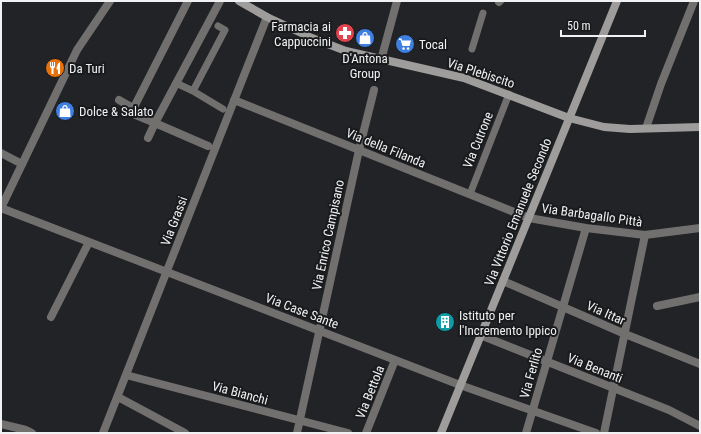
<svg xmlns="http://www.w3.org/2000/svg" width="701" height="434" font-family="'Roboto Condensed',sans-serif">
  <rect width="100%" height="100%" fill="#212326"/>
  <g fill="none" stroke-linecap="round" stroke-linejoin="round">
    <!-- pedestrian -->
    <path stroke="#72706f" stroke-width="7" d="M218,26L225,30L193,91L223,109
      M472,49L483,13
      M176,83L193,91
      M470,194L509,94"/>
    <!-- minor -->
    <path stroke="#72706f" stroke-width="8" d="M499,2L500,1
      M381,60L397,1
      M119,100L133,108
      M234,100L529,218L586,228L645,235L700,228
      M646,128L661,84L694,1
      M148,138L155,123L131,113L188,1
      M208,146L155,123L220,1
      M1,153L22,164
      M1,208L460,385L596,433
      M503,281L625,334L700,364
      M657,306L700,297
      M51,317L89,242
      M480,335L669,410L700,426
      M126,375L348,433
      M118,397L185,433
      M1,424L26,430L32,433
      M103,433L267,17
      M297,433L359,150L374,90
      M366,433L395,360
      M526,433L586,228
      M604,433L645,235"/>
    <!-- tertiary -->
    <path stroke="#72706f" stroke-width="8" d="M1,208L77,50L110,1"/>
    <!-- secondary -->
    <path stroke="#9f9d9b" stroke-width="8" d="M239,1L267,17L312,38L346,51L464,78L569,118L604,127L630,129L700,127
      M441,433L617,1"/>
  </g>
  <!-- icons -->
  <defs>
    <g id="pharmacy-disc" transform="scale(1)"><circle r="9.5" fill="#e0444e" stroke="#181a1c"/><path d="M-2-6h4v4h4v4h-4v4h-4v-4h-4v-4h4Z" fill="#fff"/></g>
    <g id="shop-disc" transform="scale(1)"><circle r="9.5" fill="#3f7fe0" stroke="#181a1c"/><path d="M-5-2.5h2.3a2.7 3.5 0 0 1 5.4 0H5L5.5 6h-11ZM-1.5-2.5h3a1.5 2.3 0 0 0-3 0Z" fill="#fff"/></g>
    <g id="supermarket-disc" transform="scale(1)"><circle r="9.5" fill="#3f7fe0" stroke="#181a1c"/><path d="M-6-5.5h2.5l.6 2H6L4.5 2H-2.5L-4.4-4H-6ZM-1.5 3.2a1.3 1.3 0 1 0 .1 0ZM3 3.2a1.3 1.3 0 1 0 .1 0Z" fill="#fff"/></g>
    <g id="restaurant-disc" transform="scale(1)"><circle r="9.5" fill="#e8710a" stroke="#181a1c"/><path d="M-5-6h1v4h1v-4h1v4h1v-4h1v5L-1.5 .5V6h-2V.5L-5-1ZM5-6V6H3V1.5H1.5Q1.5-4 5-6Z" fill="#fff"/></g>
    <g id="building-disc" transform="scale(1)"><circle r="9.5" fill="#0f9aa8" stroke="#181a1c"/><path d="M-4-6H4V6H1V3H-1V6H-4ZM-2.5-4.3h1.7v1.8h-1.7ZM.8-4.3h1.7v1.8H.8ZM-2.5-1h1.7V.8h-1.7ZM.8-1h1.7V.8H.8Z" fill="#fff"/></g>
  </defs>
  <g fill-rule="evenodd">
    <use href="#pharmacy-disc" x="345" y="33"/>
    <use href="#shop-disc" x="365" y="38"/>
    <use href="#supermarket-disc" x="405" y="44"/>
    <use href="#restaurant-disc" x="55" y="68"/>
    <use href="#shop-disc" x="65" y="111"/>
    <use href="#building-disc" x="445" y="322"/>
  </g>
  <g text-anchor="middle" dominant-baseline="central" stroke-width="4" stroke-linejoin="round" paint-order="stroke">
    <!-- poi labels -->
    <g font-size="13" fill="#f0f1f3" stroke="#181a1c" text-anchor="start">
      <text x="331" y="26" text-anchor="end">Farmacia ai<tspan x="331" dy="15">Cappuccini</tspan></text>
      <text x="419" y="44">Tocal</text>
      <text x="365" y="58" text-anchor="middle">D'Antona<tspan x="365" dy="15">Group</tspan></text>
      <text x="69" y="68">Da Turi</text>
      <text x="79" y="111">Dolce &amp; Salato</text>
      <text x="459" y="315">Istituto per<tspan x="459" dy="15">l'Incremento Ippico</tspan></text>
    </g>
    <!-- street labels -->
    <g font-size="13" fill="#f0f1f3" stroke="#181a1c">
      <text transform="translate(481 73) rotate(18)">Via Plebiscito</text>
      <text transform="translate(478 140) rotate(-68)">Via Cutrone</text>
      <text transform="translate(386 148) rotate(22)">Via della Filanda</text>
      <text transform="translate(518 212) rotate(-68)">Via Vittorio Emanuele Secondo</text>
      <text transform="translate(592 215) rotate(8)">Via Barbagallo Pittà</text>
      <text transform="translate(174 221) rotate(-69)">Via Grassi</text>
      <text transform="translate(328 235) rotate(-78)">Via Enrico Campisano</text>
      <text transform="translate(302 311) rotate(21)">Via Case Sante</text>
      <text transform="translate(606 313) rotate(24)">Via Ittar</text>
      <text transform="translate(595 368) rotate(22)">Via Benanti</text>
      <text transform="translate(531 373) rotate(-74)">Via Ferlito</text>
      <text transform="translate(370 392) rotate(-68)">Via Bettola</text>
      <text transform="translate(240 393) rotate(15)">Via Bianchi</text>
    </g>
  </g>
  <!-- border -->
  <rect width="701" height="434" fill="none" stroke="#f0f1f3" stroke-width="4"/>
  <!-- scale -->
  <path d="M561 30v6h84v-6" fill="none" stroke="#f0f1f3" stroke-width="2"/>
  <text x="567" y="30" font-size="12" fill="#f0f1f3" stroke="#181a1c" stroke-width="3" paint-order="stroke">50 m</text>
</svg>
